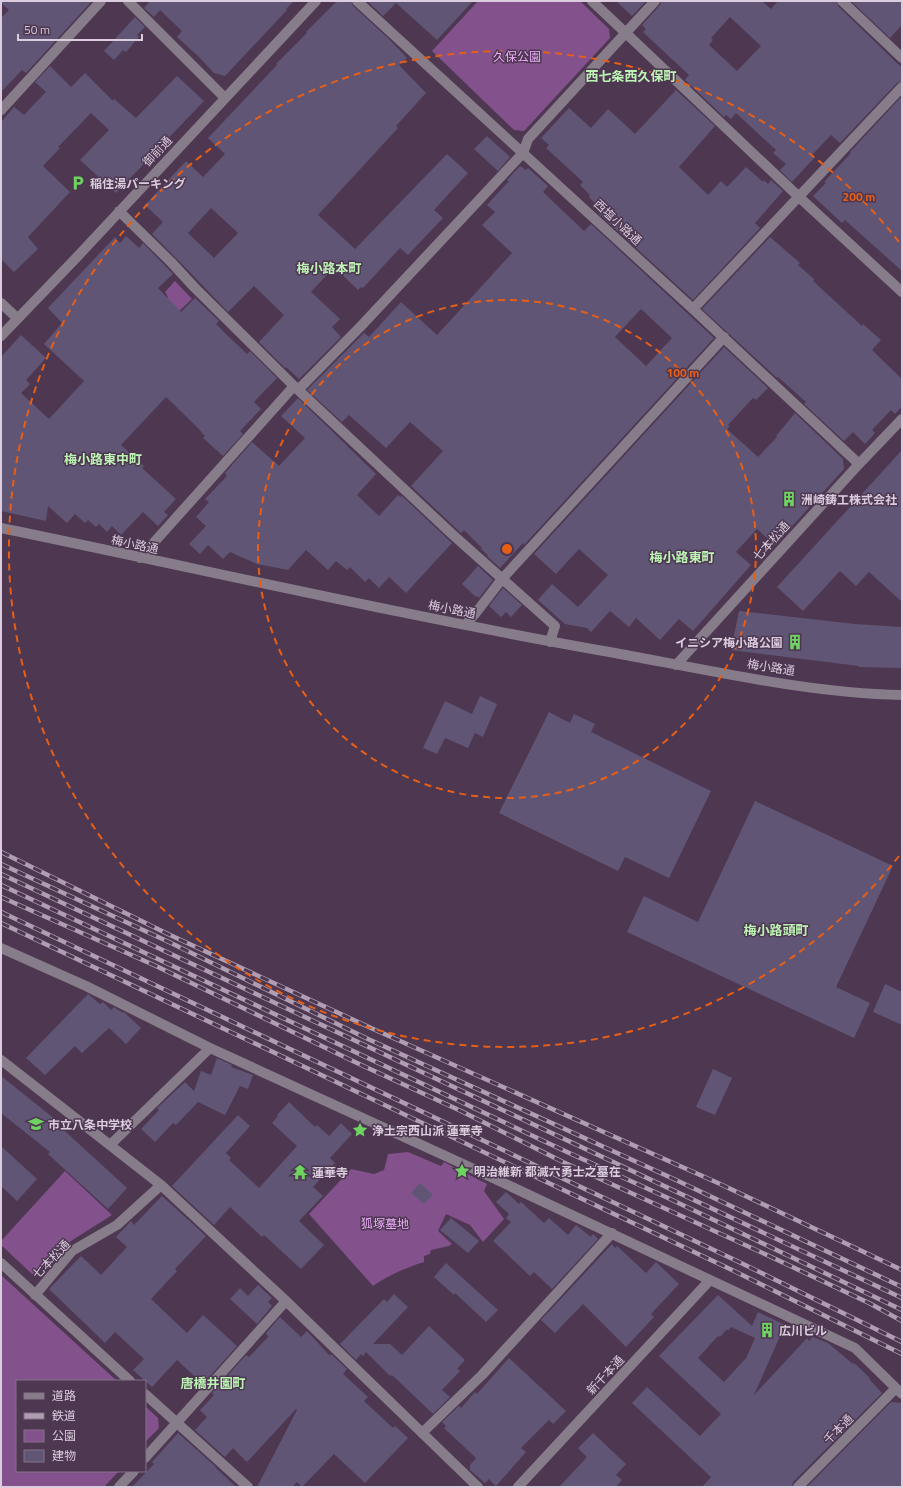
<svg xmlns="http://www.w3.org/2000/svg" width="903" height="1488" font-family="'Titillium Web','Noto Sans JP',sans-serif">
  <rect width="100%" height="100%" fill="#4d3751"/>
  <!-- green -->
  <path fill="#83518c" d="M478,1H580L609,29L610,38L524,131L514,130L432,51Z
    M175,281L192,299L156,333L144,321L168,297L165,292Z
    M408,1152L441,1166L444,1162L487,1184L484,1191L504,1219L483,1242L470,1225L446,1214L438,1231L452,1244L449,1246L431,1250L430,1254L424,1256V1262C405,1268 389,1275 373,1286L309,1214L351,1169L374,1174L384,1170L388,1154Z
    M65,1171L112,1215L71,1241L36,1274H32L1,1245V1241Z
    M1,1275L117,1381H17V1471H119L104,1487H1Z
    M145,1406L158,1418L159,1428L145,1442Z"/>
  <!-- building -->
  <path fill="#615576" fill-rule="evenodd" d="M1,1H92L26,73L22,70L1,92V18L9,10L1,3Z
    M150,1H294L286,9L287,10L225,76L214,73L199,57L177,37L182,31L160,10L154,17L144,8Z
    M337,1H351L353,6L389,39L407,58L399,65L426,93L396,126L398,128L318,215L355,249L447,154L468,173L434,210L443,218L408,255L400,248L363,288L361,287L358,290L334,267L311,292L340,319L332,327L341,337L299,379L286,367L285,368L259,342L284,315L254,286L228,312L183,265L152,234L163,222L145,205L186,161L203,177L225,154L208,138L277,65L276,64L307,33L306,32ZM211,208L238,233L214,258L188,233Z
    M367,1H473L437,40L396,3L383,16Z
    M616,1H646L632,16Z
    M661,1H762L771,9L778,1H836L838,6L902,68V81L897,83L840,143L831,135L812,155L815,157L792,182L780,170L786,164L773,153L776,150L736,113L731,119L726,115L724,117L685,80L689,75L643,32L646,29L642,25L660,5ZM730,17L761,46L737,71L709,45L713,40L711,38Z
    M851,1H902V25L890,38Z
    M135,17L145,27L137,35L139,37L126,52L123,50L114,60L104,51Z
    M50,66L71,87L85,73L113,101L114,99L136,118L177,76L204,101L116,193L80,160L109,130L91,113L58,147L60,148L43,166L70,192L28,237L38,249L14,272L1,259V122L14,107L24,115L42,96L46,92L35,82Z
    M676,90L715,126L679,167L708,195L721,181L727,187L746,167L763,182L764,180L768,184L771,180L783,191L755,223L760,228L693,300L599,214L603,211L589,197L590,195L580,185L583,182L546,148L549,145L541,138L569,108L591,128L608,109L635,134Z
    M902,96V271L845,220L842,223L813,196L826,183L824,182L851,153L850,152Z
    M487,136L510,157L498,171L474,149Z
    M520,166L526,170L528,168L548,186L543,192L584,231L591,224L714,338L524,545L523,543L500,568L487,556L488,555L481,549L482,548L464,530L461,533L411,486L443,451L410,422L386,448L349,415L342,422L307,390L364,333L369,337L401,302L437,335L512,253L482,225L495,212L487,205L509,181L507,180ZM641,309L672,338L646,366L615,337Z
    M126,236L139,248L143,243L173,274L158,288L181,312L195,298L219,321L216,324L226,334L247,354L250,351L277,378L254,402L261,409L240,431L243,434L223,456L203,438L205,436L196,426L166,397L121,445L144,466L142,468L176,499L164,512L168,515L158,526L143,512L121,535L112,526L107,532L99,524L96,527L88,520L85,523L75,514L67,523L48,506L46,521L1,511V357L21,335L46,358L26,380L30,384L21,393L49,419L84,381L44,344L62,323L48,308L115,237L120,243Z
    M770,237L800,263L798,265L814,279L813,281L862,326L863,324L881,340L872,350L902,379V406L895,414L891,410L872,430L875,433L865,444L853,432L844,441L804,404L806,402L778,377L777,378L702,309Z
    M724,347L768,388L756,400L753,398L728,425L730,426L727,429L758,457L777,437L776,436L795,413L843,459L844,469L775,545L757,529L736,552L751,565L693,631L679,619L660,640L636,618L629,627L610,611L591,632L587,628L565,624L538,600L552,584L578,607L608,575L579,549L556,574L534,554Z
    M298,398L376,474L357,495L379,516L398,495L400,497L402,496L452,543L406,593L389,577L379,588L369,578L365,582L350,567L347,570L336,561L328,570L306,550L288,570L257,564L230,552L223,559L208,545L200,554L189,544L206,526L196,517L209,502L205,499L227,476L225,473L252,442L279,466L305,438L281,416Z
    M902,450V602L869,572L856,586L840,571L803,611L777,587Z
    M478,566L493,580L479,598L477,596L476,597L462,584Z
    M503,588L522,605L511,617L506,612L501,617L489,606Z
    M739,611L855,624L902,627V668L859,667V666L731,650Z
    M480,696L497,704L483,737L475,733L468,748L445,738L437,754L423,748L445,701L472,714Z
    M549,712L570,723L574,714L595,724L591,732L711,791L669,878L625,857L618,871L499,813Z
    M755,801L893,866L836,987L870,1003L854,1038L627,932L644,896L698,922Z
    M885,984L902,992V1025L873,1012Z
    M88,994L100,1004L103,1002L111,1010L114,1007L123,1013L124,1012L141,1028L126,1044L109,1028L82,1053L75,1046L45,1075L26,1058Z
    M217,1058L232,1065L231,1067L253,1075L248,1089L240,1086L225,1115L198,1102L176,1125L173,1123L155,1142L141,1129L159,1110L157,1108L185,1082L194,1091L201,1071L211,1075Z
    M713,1069L732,1078L715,1115L696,1107Z
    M1,1076L56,1120L55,1122L127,1188L108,1209L48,1154L50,1152L1,1113Z
    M289,1102L315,1127L317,1125L329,1136L341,1123L352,1134L330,1158L335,1163L313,1187L323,1196L299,1221L324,1245L301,1269L264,1235L262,1237L230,1207L214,1225L172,1186L238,1115L250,1126L226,1153L231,1158L229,1160L259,1188L297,1146L272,1123L278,1116L277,1115Z
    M1,1146L37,1179L17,1201L1,1186Z
    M420,1183L433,1195L424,1204L411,1193Z
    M506,1192L519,1204L521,1202L544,1223L549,1218L568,1235L576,1225L591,1237L593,1234L598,1239L552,1289L534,1272L530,1276L493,1241L511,1222L506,1218L509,1214L496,1202Z
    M162,1196L206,1236L175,1269L177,1271L151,1299L187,1333L203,1315L237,1346L203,1384L177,1360L152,1387L133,1370L144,1359L115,1332L105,1343L49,1289L81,1256L101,1275L127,1247L116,1237L131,1221L134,1225Z
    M451,1218L479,1241L468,1253L440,1230Z
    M612,1244L615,1248L617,1246L646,1273L656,1262L679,1284L651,1314L654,1317L626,1347L583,1304L555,1333L541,1320Z
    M446,1263L498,1310L486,1322L455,1293L454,1295L434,1277Z
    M258,1285L272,1298L268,1302L272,1306L257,1324L230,1299L240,1288L248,1296Z
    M394,1294L408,1307L373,1344H390L402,1355L429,1326L465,1360L457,1369L460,1371L442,1390L450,1397L433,1414L392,1375L390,1376L366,1352L363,1356L361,1354L356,1360L340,1344L384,1299L387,1302Z
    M718,1295L752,1326L758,1312L785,1325L754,1395L807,1338L809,1341L813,1337L828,1343L853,1364L854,1363L870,1378L869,1379L882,1393L793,1482L792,1487H702L711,1477L632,1403L647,1387L700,1436L721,1414L659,1356ZM731,1327L755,1338L746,1358L724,1382L698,1358L718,1336L720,1337L727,1329L728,1331Z
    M280,1317L301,1337L307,1331L330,1356L331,1354L347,1369L343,1374L368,1397L364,1401L393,1428L395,1426L408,1438L365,1483L334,1454L302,1487L297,1482L292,1487H257L297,1410L296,1409L247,1462L233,1448L225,1457L195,1430L207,1417L200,1410L214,1395L212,1393L246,1355L249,1357L268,1337L266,1333Z
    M509,1358L566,1411L553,1424L549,1420L521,1448L526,1452L496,1486L489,1479L485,1483L470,1470V1465L476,1458L444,1428L446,1426L442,1422L459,1406L461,1408L475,1392L477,1394Z
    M891,1402L902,1403V1487H807Z
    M178,1433L216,1467H215L236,1487H132L154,1464L152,1462Z
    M593,1433L626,1464L616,1475L622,1480L616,1487H559L587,1457L578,1448Z"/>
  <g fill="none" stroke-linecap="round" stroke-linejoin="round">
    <!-- minor -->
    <path stroke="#877c89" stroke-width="10" d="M128,1L225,98
      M357,1L693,309L859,464
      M592,1L799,197L902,292
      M842,1L902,58
      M1,110L101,1
      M119,211L171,262L195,288L294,386L452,534L555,626L550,642
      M1,303L17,318
      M693,309L902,87
      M1,336L77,257L316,1
      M298,390L362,325L523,153L528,139L655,1
      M1,528C206,570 409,617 615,653C709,670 807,693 902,695
      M140,558L294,386
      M465,625L475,614L502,579L724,337
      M676,665L859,464L902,419
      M1,948L86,986L210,1048L463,1164L855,1348L902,1394
      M1,1060L161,1185L286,1301L478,1487
      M110,1145L210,1048
      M1,1263L130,1381
      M35,1295L72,1251L117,1225L161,1185
      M145,1394L248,1487
      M422,1433L482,1375L612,1233
      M145,1458L286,1301
      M119,1487L134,1471
      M518,1487L710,1280
      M798,1487L896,1388"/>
    <!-- rail casing -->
    <g stroke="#af9eb2" stroke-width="4.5">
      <path id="rail" d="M1,852L170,935L371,1028L718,1183L902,1270
        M1,864L171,943L368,1039L676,1180L902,1287
        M1,874L902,1298
        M1,885L567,1152L668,1198L902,1310
        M1,897L156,966L357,1063L461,1111L563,1162L767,1255L869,1303L902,1321
        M1,912L737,1261L902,1342
        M1,923L732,1270L902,1354"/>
    </g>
    <!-- rail -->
    <use href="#rail" stroke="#4d3751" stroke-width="3" stroke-dasharray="9" stroke-linecap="butt"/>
  </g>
  <!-- distance rings -->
  <g fill="none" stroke="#e75f16" stroke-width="2" stroke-dasharray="7 5">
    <circle cx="507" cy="549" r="249"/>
    <path d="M899 856A498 498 0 1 1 899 242"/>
  </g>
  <!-- icons -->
  <defs>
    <g id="parking-bare" transform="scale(1.2)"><path d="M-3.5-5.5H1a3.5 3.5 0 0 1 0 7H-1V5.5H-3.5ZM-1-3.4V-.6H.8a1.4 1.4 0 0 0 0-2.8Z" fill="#6ed360" stroke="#4d3751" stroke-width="2.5" paint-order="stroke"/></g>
    <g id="building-bare" transform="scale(1.2)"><path d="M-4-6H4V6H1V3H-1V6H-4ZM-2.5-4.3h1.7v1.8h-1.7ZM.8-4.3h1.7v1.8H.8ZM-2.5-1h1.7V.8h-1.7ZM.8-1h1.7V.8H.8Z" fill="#6ed360" stroke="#4d3751" stroke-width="2.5" paint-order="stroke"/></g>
    <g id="school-bare" transform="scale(1.2)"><path d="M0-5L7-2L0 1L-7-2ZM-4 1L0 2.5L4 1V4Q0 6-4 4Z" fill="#6ed360" stroke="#4d3751" stroke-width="2.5" paint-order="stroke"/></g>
    <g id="sight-bare" transform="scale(1.2)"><path d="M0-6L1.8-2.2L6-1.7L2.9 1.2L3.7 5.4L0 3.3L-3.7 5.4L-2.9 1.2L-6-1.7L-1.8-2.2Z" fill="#6ed360" stroke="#4d3751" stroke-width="2.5" paint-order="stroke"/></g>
    <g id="temple-bare" transform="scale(1.2)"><path d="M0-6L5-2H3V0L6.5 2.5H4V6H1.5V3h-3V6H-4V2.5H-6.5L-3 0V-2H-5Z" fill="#6ed360" stroke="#4d3751" stroke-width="2.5" paint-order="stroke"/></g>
  </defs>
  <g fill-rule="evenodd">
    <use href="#parking-bare" x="78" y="183"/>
    <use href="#building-bare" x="789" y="499"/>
    <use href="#building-bare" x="795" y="642"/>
    <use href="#school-bare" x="36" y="1124"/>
    <use href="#sight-bare" x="360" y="1130"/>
    <use href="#sight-bare" x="462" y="1171"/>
    <use href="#temple-bare" x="300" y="1172"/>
    <use href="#building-bare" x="767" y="1330"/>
  </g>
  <g text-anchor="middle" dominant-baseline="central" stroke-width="3" stroke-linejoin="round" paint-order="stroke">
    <!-- park labels -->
    <g font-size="12" fill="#eeaefa" stroke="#4d3751">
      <text x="517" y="56">久保公園</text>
      <text x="385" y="1223">狐塚墓地</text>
    </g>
    <!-- street labels -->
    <g font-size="12" fill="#dbcdde" stroke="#4d3751">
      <text transform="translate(157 151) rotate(-47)">御前通</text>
      <text transform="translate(618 222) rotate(43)">西塩小路通</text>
      <text transform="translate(771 541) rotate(-48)">七本松通</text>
      <text transform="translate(135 544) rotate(12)">梅小路通</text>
      <text transform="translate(452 609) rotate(11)">梅小路通</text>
      <text transform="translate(771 667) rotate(9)">梅小路通</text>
      <text transform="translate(51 1259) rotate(-46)">七本松通</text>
      <text transform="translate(605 1375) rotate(-47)">新千本通</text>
      <text transform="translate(838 1429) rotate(-45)">千本通</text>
    </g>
    <!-- poi labels -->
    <g font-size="12" font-weight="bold" fill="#dbcdde" stroke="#4d3751" text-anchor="start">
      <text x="90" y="183">稲住湯パーキング</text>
      <text x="801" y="499">洲崎鋳工株式会社</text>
      <text x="783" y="642" text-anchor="end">イニシア梅小路公園</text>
      <text x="48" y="1124">市立八条中学校</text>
      <text x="372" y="1130">浄土宗西山派 蓮華寺</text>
      <text x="474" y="1171">明治維新 都滅六勇士之墓在</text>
      <text x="312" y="1172">蓮華寺</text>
      <text x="779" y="1330">広川ビル</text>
    </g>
    <!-- neighbourhood labels -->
    <g font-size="13" font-weight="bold" fill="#bdf3b4" stroke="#4d3751">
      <text x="631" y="76">西七条西久保町</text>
      <text x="329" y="268">梅小路本町</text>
      <text x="103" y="459">梅小路東中町</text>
      <text x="682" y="557">梅小路東町</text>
      <text x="776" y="930">梅小路頭町</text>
      <text x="213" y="1383">唐橋井園町</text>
    </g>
  </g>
  <circle cx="507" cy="549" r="6" fill="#e75f16" stroke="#4d3751" stroke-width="2"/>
  <g font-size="12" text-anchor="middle" font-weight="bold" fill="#e75f16" stroke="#4d3751" stroke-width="3" stroke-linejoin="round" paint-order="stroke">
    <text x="859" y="201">200 m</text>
    <text x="683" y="377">100 m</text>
  </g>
  <!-- border -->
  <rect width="903" height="1488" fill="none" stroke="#dbcdde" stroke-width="4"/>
  <!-- legend -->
  <rect x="16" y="1380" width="130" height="92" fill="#4d3751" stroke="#867389"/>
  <rect x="24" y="1393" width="20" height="6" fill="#877c89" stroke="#867389"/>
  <text x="52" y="1400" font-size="12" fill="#dbcdde">道路</text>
  <rect x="24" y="1413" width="20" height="6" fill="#af9eb2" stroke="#867389"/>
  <text x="52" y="1420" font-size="12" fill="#dbcdde">鉄道</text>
  <rect x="24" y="1430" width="20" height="12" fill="#83518c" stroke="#867389"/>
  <text x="52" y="1440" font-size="12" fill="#dbcdde">公園</text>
  <rect x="24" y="1450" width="20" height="12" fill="#615576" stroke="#867389"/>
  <text x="52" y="1460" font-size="12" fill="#dbcdde">建物</text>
  <!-- scale -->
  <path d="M18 34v6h124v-6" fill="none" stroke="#dbcdde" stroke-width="2"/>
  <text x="24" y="34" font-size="12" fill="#dbcdde" stroke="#4d3751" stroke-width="3" paint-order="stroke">50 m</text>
</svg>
